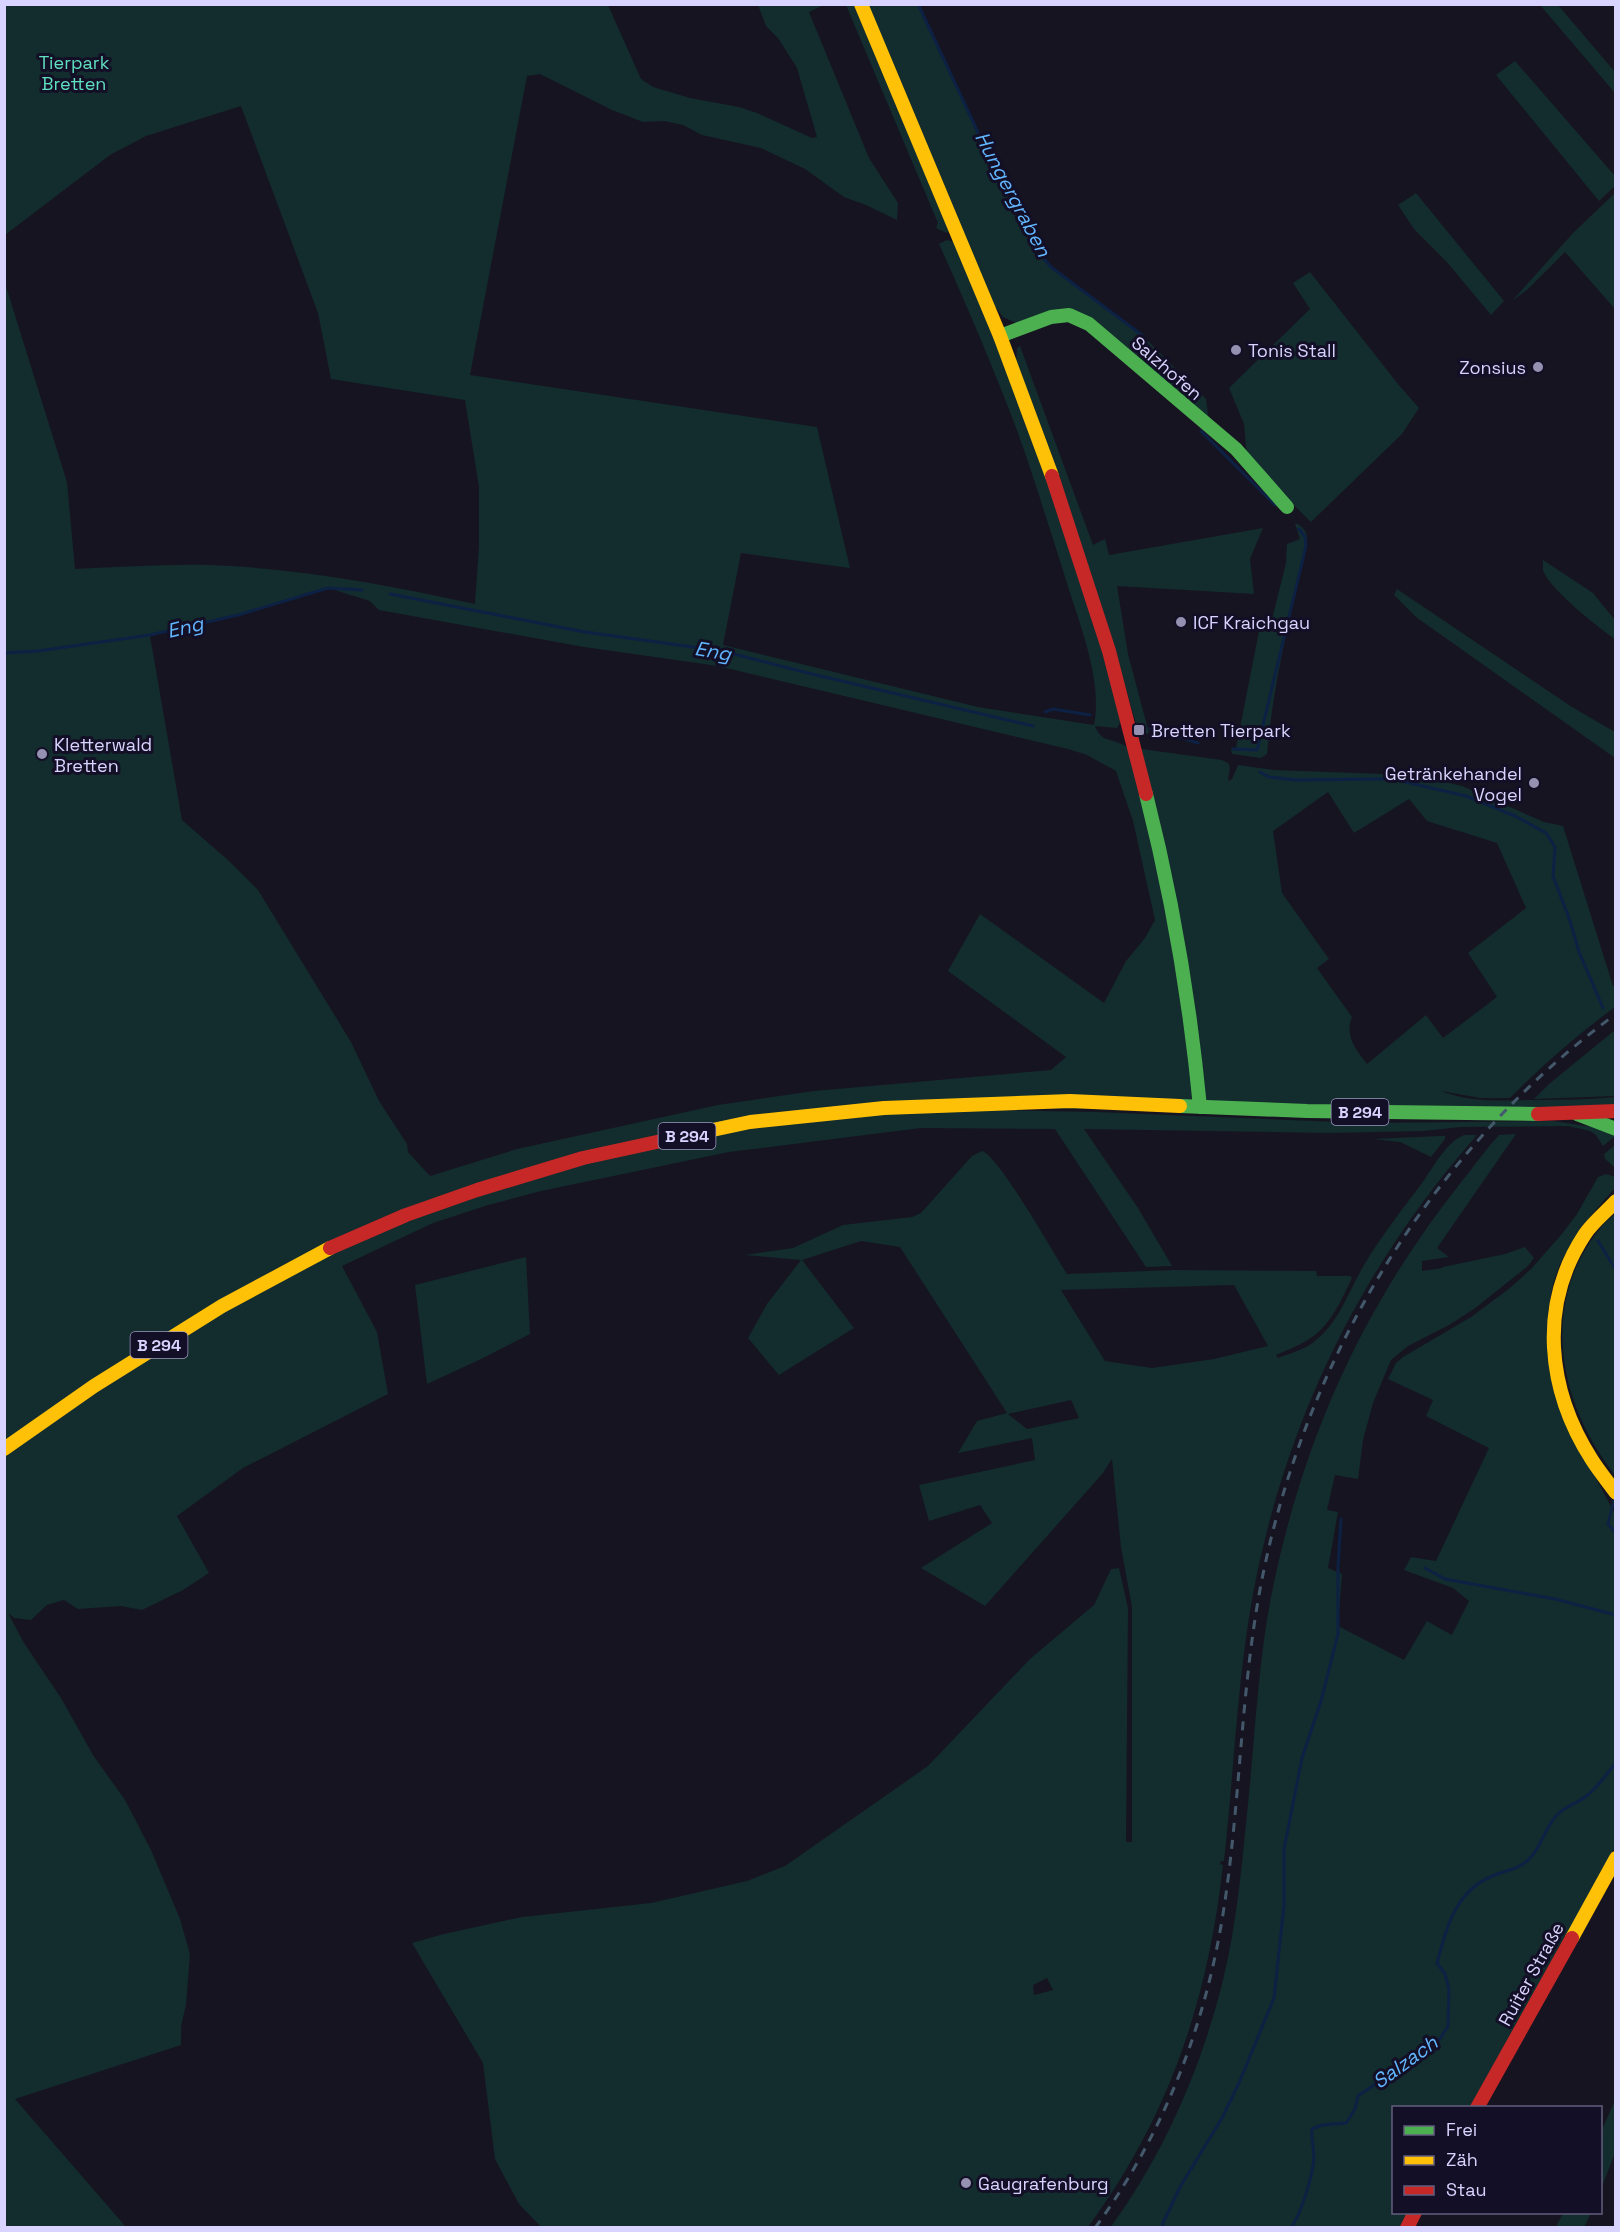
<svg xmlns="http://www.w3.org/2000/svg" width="1620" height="2232" font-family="'Space Grotesk',sans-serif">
  <rect width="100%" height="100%" fill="#161421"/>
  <!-- green -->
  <path fill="#132c2d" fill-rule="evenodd" d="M809,4L824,5L809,12L869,158L898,203L897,220L866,205L844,197L805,169L761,148L702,135L683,125L664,121L643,122L612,110L540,74L527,76L470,375L817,427L850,568L741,553L723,645L978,707L1094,725C1103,680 1079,623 1066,580C1050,530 1035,481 1018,433C994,369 967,306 939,244L947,240L954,242L997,342L1078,564L1121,720L1117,728L1095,726C1102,744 1112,737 1127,747L1222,760L1228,763L1230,767L1228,781L1232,779L1238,765L1273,770L1383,774L1394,770L1462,786L1544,822L1563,826L1613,986H1615V1007C1577,1035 1543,1065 1510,1098H1480L1441,1091C1469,1102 1497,1101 1526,1100C1556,1100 1585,1100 1615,1097V1111L894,1108L1096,1112L1364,1123L1553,1121L1605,1129L1615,1136L1603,1146L1596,1135L1590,1131L1568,1126L1460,1127L1424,1131L1328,1133L1084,1129L1138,1208L1172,1266L1146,1267L1055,1129L921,1128L729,1152L541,1191L485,1206L433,1223L342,1266L377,1332L388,1394L243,1468L177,1516L209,1573L183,1590L142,1610L121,1606L78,1609L64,1600L47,1605L31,1620L14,1618L8,1613L24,1643L61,1698L93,1755L125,1800L151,1850L180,1919L190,1954L186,2005L181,2026V2045L15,2099L126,2227H5L4,280L67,482L75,569C119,567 164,564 208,565C298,568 388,585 475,604L479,546V487L465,400L331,379L318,313L241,106L146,136L110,155L5,235V5H608L641,79L653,87L690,98L739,107L757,113L812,138L817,137L797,68L778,38L766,26L758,5ZM328,588L370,601L379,610L584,647L718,666L1068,749L1087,755L1116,771L1133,821L1155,920L1145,938L1126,961L1104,1003L980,914L948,971L1066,1057L1051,1070L814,1091L718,1105L517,1149L430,1176L408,1152L407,1144L379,1101L351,1042L258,890L228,860L182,820L150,636L238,615ZM1328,792L1354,833L1409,799L1427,821L1497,843L1526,908L1468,953L1497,997L1443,1038L1426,1015L1367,1064C1356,1050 1344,1035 1352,1017L1317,968L1329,959L1282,893L1273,831Z
    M846,5H855L949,229L947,233L936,228L938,223Z
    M867,5H918L989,156L1037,250L1051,267L1142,335L1206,399L1209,421L1069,309L1016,323L1003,317L994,305Z
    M1540,5H1558L1615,72V93Z
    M1515,61L1615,176V186L1599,201L1496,75Z
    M1416,193L1504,301L1491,315L1446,261L1414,229L1398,205Z
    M1615,193V309L1565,252L1528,289L1512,301L1573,233Z
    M1310,272L1398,384L1419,408L1402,434L1311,522L1250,462L1246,448L1244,424L1229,388L1310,309L1293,283Z
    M1020,346L1093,545L1105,539L1109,555L1263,528L1250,559L1254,594L1117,586L1128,654L1149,733L1144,735L1137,727C1102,604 1063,483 1016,364L1017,348Z
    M1295,524H1298C1305,529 1308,534 1307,543C1291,613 1273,683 1267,754L1261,758L1232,754L1231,748H1236L1261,621L1271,623L1286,563L1287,544L1300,539Z
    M1543,560L1593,593L1615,620V639C1599,628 1548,588 1543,570C1543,567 1543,563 1543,560Z
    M1397,589L1572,707L1615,732V758L1416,617L1394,595Z
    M1615,1030V1096L1534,1099L1549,1084Z
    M1516,1134L1437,1248L1449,1257L1422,1261V1271L1442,1268L1443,1267L1505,1254L1525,1247L1534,1258L1528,1266L1474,1309L1449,1325L1408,1346L1391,1360L1373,1403L1363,1440L1358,1479L1335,1475L1327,1510L1338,1512L1328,1568L1342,1574L1338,1626L1404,1660L1427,1621L1452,1635L1469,1601L1453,1588L1404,1570L1411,1557L1436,1561L1489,1448L1426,1416L1433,1400L1388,1379L1396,1363L1403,1357L1471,1317L1510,1288L1531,1269L1561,1235L1577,1214L1598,1177L1606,1174L1615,1177V1188L1580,1228L1560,1264L1553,1284L1548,1313L1547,1345L1593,1473L1615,1514V1847L1472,2107L1394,2108V2212L1413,2213L1405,2227L1110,2228C1164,2154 1201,2069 1223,1980C1237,1923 1242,1863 1248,1804C1255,1735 1258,1665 1271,1597C1302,1441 1362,1307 1462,1181C1475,1165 1485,1150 1499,1135Z
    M1464,1135H1477C1361,1267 1286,1420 1253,1594C1237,1682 1234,1772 1224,1861H1221L1220,1864L1223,1865C1208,2000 1169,2117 1088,2227H541L519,2204L495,2159L483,2063L412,1943L444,1934L522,1917L651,1903L747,1881L785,1866L928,1766L1030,1659L1094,1605L1111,1569L1119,1568L1128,1608L1126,1842H1132V1607L1121,1547L1112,1459L1103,1473L985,1606L921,1568L992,1523L980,1505L929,1521L919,1485L1035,1460L1032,1438L958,1453L977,1421L1007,1413L900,1247L861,1241L802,1260L854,1328L779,1375L748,1338L767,1304L801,1260L745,1255L793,1248L843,1225L912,1217L921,1213L972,1156L982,1151C999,1156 1054,1254 1067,1274L1174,1270L1316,1271L1317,1276H1350L1352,1278C1341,1301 1329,1329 1306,1341C1296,1347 1285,1351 1276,1355L1278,1358C1288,1354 1302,1350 1311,1344C1339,1324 1348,1292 1364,1265C1382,1235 1404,1207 1425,1179C1435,1164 1447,1142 1464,1135ZM1234,1285L1268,1346L1214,1359L1152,1368L1105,1361L1061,1290ZM1071,1400L1079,1418L1027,1429L1008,1414ZM1047,1978L1053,1990L1034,1995L1033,1985Z
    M1440,1136H1445V1139L1431,1157L1400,1142L1373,1139Z
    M1615,1145V1166H1613L1605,1159L1604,1154Z
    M1615,1214V1475C1568,1416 1544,1333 1579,1261C1588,1244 1600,1225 1615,1214Z
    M526,1257L530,1334L479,1360L427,1384L415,1285Z
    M1615,2100V2153L1601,2189V2132Z
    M1563,2213V2212L1591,2213L1584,2227H1556Z"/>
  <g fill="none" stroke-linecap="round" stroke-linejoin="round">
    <!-- stream -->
    <path stroke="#0d2144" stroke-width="3" d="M918,4L989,156L1037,250L1051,267L1142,335L1164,379
      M1201,431L1275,505
      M390,594L585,632L722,651L812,674L1033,726
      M4,653L38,651L150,635L238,615L328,588L362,590
      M1045,712L1053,709L1090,715
      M1150,728L1198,743
      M1233,749L1257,750L1306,546L1305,537L1299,529
      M1260,772L1269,777L1295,780L1383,779
      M1401,781L1466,796L1515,816L1546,833L1555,847L1553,876L1570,921L1579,952L1603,1008
      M1598,1241L1616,1270
      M1615,1496L1608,1524L1616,1533
      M1425,1568L1445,1579L1555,1599L1616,1615
      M1163,2228V2223L1180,2187L1222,2118L1239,2083L1274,1998L1284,1905V1849L1302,1758L1321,1701L1338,1634V1567L1341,1519
      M1291,2228C1301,2214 1313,2175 1314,2158C1314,2148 1311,2140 1312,2129L1322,2125L1346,2123L1355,2109L1358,2096L1440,2039L1448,2026L1449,1989L1445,1974L1437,1963C1447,1926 1456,1889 1495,1875C1508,1870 1522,1868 1531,1857C1542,1845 1546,1825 1558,1814C1565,1807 1577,1803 1585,1797C1597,1789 1606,1774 1616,1763"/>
    <!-- fast -->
    <path stroke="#4caf50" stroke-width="14" d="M1000,336L1051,317L1069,315L1089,324L1236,449L1287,507
      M1146,794C1172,896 1190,1002 1200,1107
      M1180,1106L1307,1111L1538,1114
      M1577,1114L1616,1129"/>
    <!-- slow -->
    <path stroke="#ffc107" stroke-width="14" d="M861,4L1000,336L1052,476
      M675,1138L750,1122L884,1108L1070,1101L1180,1106
      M1616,1201C1606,1212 1593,1222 1585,1234C1538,1305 1547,1390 1592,1460C1599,1471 1608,1482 1616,1493
      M4,1449L94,1386L222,1306L330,1248
      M1572,1938L1616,1858"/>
    <!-- jam -->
    <path stroke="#c62828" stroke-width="14" d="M1052,476L1109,651L1146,794
      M1538,1114L1616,1111
      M330,1248L406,1215L477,1190L583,1158L675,1138
      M1477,2108L1572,1938
      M1407,2228L1415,2212"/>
    <!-- rail -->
    <path stroke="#43596b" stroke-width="3" stroke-dasharray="9 8" stroke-linecap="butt" d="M1095,2228C1166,2131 1208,2019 1225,1901C1240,1799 1241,1696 1259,1595C1300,1368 1428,1151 1616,1014"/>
  </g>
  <!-- markers -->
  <g fill="#9591b1" stroke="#130f26" stroke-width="2">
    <circle cx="1236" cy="350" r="6"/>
    <circle cx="1538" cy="367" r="6"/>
    <circle cx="1181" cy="622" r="6"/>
    <rect x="1133" y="724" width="12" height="12" rx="3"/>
    <circle cx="42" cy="754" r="6"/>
    <circle cx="1534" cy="783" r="6"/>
    <circle cx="966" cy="2183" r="6"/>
  </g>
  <g text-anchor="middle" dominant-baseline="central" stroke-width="6" stroke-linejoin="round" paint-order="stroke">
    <!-- shield labels -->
    <g fill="#130f26" stroke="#9e99be" stroke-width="1.5">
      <rect x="1331.5" y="1099" width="57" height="26" rx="4.5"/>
      <rect x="658.5" y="1123" width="57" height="26" rx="4.5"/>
      <rect x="130.5" y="1332" width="57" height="26" rx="4.5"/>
    </g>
    <g font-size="16" font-weight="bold" fill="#d9d4ff">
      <text x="1360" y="1112">B 294</text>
      <text x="687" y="1136">B 294</text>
      <text x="159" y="1345">B 294</text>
    </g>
    <!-- park labels -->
    <g font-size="18" fill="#5fe0c0" stroke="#130f26">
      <text x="74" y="62">Tierpark<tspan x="74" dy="21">Bretten</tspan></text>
    </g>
    <!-- poi labels -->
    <g font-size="18" fill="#d9d4ff" stroke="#130f26" text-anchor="start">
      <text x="1248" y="350">Tonis Stall</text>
      <text x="1526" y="367" text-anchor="end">Zonsius</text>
      <text x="1193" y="622">ICF Kraichgau</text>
      <text x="1151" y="730">Bretten Tierpark</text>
      <text x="54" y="744">Kletterwald<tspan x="54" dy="21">Bretten</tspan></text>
      <text x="1522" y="773" text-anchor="end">Getränkehandel<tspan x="1522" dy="21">Vogel</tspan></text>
      <text x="978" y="2183">Gaugrafenburg</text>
    </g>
    <!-- street labels -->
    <g font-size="18" fill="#d9d4ff" stroke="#130f26">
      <text transform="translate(1167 368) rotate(41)">Salzhofen</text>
      <text transform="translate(1531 1974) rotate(-61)">Ruiter Straße</text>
    </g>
    <!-- water labels -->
    <g font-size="20" font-style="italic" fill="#62b6ff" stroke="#130f26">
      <text transform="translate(1013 194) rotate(62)">Hungergraben</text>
      <text transform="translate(185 627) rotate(-13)">Eng</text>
      <text transform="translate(713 651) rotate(10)">Eng</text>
      <text transform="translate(1405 2062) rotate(-36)">Salzach</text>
    </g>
  </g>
  <!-- border -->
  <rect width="1620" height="2232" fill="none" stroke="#d9d4ff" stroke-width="12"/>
  <!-- legend -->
  <rect x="1392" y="2106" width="210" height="108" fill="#130f26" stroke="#625e7d" stroke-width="1.5"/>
  <rect x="1404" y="2126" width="30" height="9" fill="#4caf50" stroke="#625e7d" stroke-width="1.5"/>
  <text x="1446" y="2136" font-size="18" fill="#d9d4ff">Frei</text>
  <rect x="1404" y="2156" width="30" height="9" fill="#ffc107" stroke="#625e7d" stroke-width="1.5"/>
  <text x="1446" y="2166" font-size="18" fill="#d9d4ff">Zäh</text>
  <rect x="1404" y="2186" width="30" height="9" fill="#c62828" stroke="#625e7d" stroke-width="1.5"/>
  <text x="1446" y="2196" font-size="18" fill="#d9d4ff">Stau</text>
</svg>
